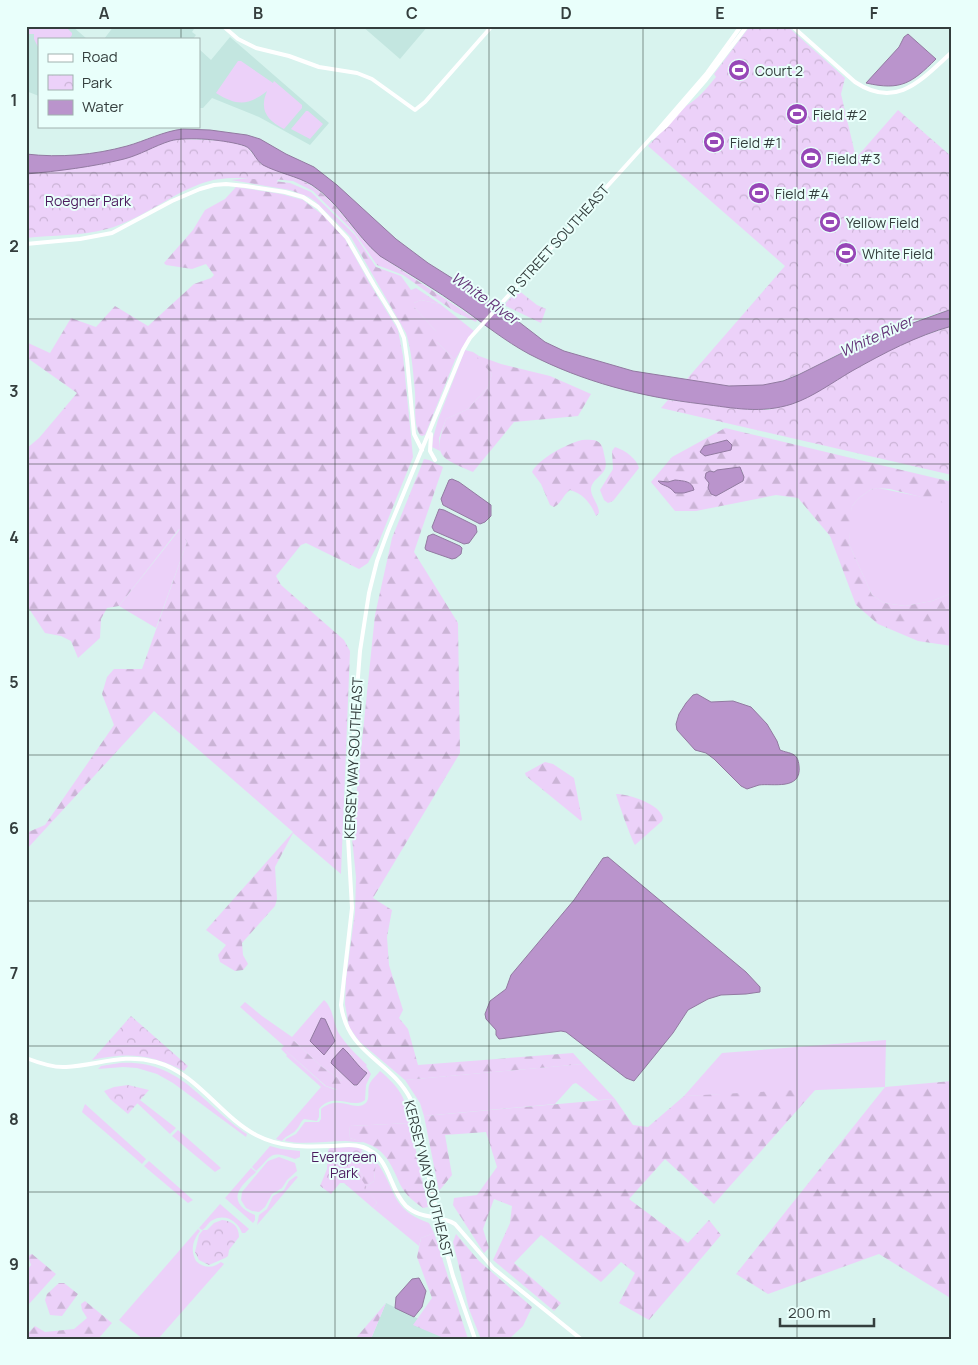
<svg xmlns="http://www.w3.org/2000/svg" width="978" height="1365" font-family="Manrope,sans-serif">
  <defs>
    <pattern id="forest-firs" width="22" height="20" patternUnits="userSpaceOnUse" patternTransform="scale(1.25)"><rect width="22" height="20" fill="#ecd1f9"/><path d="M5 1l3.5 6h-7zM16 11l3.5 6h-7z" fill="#cbb4d6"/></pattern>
    <pattern id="park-crowns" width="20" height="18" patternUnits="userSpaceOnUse" patternTransform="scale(1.25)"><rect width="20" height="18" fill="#ecd1f9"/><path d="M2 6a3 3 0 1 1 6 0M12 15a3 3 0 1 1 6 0" fill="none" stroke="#cbb4d6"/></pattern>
  </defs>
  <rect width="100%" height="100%" fill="#d8f3ee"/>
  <!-- built -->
  <path fill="#c3e6e0" d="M26,26H72L87,39H39V96L26,91Z
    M114,26H196L192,32L196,35L193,39H104Z
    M362,26H428L400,59Z
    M230,37L329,123L310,145L259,117L212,98L203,108H199V49L211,60Z
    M386,1303L460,1339H371Z"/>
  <!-- grass -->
  <path fill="#ecd1f9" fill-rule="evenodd" d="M26,26H65L72,33V35L69,39H39V49L34,39V34H26Z
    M238,61H241L273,83L274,81L302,105V108L284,129C267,120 259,110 267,91C248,106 237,106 216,93Z
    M306,111H308L323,124L310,139L291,129Z
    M421,300L440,304L474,331L465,343L455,360L437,342V334L435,330L414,307V303Z
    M465,350L473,352L479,356L478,358L492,374L488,387L468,409L446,419L439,438L440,451L432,447L433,438L438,420Z
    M878,488L942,501L952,505V593L932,601L905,606L884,603L872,595L849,544L850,517L852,506L859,498L870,490Z
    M180,529L187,542L156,628L119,606Z
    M324,1000C333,1008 333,1021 338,1032C346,1045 356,1054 367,1065L366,1066L371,1074L366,1085L365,1100C353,1110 333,1091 319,1109V1117L317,1121L304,1119C300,1122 300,1126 296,1130C292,1135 286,1135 282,1141L276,1139L321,1087L286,1056L287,1055L281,1049L284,1046L240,1007L245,1002L262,1016L292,1037ZM321,1018L325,1019L335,1040L310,1041ZM294,1041L322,1067L342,1081L336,1090L325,1086L286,1051ZM351,1055L356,1064L366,1075L355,1086L332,1064Z
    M886,1040L885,1087L684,1096L722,1053Z
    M120,1063C182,1060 201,1104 247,1134L246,1137L173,1083L157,1074L137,1068L123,1067L98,1069L101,1066Z
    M583,1064L615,1099L598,1100L576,1083L573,1084L555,1104L424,1116L420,1103L405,1080Z
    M380,1071C400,1088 406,1098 410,1123L350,1126L349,1138L365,1142C358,1143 352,1141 345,1141C325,1141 305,1145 285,1141L286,1139L296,1134L305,1122H319L321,1119V1109C338,1095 352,1110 363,1105C372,1101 366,1090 370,1083C372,1079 377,1075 380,1071Z
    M140,1100L176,1128L170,1134L137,1103Z
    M85,1104L146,1159L142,1164L82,1112Z
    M178,1130L221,1168L215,1172L172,1136Z
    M270,1146L281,1149L300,1151V1157L295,1159C269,1150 273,1155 256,1171L252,1167Z
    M279,1157L295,1163L297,1171L287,1180L282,1188L272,1194L265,1207L259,1212L252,1211L246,1208L241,1200L242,1192L268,1161Z
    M149,1161L193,1200L188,1203L144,1166Z
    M376,1161C397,1189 389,1209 429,1223L434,1233L421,1238L419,1246L373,1208L377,1203L366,1187L374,1181Z
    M251,1168L256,1172C251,1177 242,1184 239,1191C233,1203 246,1212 255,1215V1220L253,1223L225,1198Z
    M296,1176L298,1177L257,1225L259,1215L267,1209L273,1196L284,1190L289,1181Z
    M220,1204L249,1229L245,1233H242C237,1220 224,1213 211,1221C207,1224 206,1228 202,1230L199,1228Z
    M198,1229L200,1231C193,1240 190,1250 196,1261C203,1268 213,1269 221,1262L224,1264L158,1339H143L119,1320Z"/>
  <!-- forest -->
  <path fill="url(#forest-firs)" fill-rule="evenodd" d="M261,164C284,173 309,180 327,198C346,216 360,240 380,256L477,320L476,322L455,312L403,275L377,265L354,232L313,191L293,181L274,179Z
    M250,178L290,183L311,192L355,235L376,267L401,276L411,290L416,288L440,304L421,300L414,303V307L435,330L438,334L437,342L455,360L425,435L422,436L420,435C413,424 416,405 415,392C413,372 412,352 406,333L351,237L316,202L309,197L290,190L231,180Z
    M236,187L281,194L303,200L324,216L345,239L370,284L398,330L403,356L413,457L378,544L368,563L359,569L306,543L301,545L276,576L281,585L344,640L350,651L341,874L293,833L275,867L277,899L275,906L242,943L243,955L248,964L243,970L235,971L220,962L218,955L226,945L206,930L293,832L154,711L26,850V833L45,825L114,725L102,694L107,677L114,669H142L187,542L179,529L119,606L107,608L101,619L100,638L78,658L71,641L61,636L45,633L26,604V449L39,438L77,393L26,357V342L50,353L71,318L96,327L115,306L148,326L194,284L211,278L214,275L206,264L192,269L166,265L164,263L193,230L205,210L225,199Z
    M479,356L501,364L550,376L591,394L578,416L514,422L473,472C439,457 433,457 446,419L468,409L488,387L492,374L477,358Z
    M725,428L952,482V505L890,489L878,488L870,490L859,498L852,506L849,544L872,595L884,603L905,606L932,601L952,593V646L918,641L878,624L856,605L830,536L798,498L776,495L696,511H675L651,482L672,457ZM727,440L730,450L705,456L704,446ZM736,468L742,470L744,477L743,481L716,496L708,488L709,484L705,476L710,471L714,472L717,470Z
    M582,440C595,439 602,439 604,454C605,459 607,464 605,469C602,476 592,480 591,488C590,496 599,504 599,513L596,516C591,504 584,494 570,490C563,495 561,504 554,507L550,505L541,484L532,472C538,459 568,443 582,440Z
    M615,447C625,450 637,459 639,468L613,501L608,503L604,500L600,490L613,469L612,451Z
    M424,459L429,460L443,467L414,552L458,623L460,753L373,898L392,910L387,937L389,965L403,1010L399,1018L408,1029L418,1065L573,1053L583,1064L405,1080L360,1042L349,1027L345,1004L346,979L355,912L356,877L352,838L375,615L392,538Z
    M545,762L553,764L574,778L582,819L581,821L526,776L525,773L527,772Z
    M616,794C629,794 660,804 663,818L662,821L635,845C632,841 617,799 616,794Z
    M291,1041H294L322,1067L342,1081L343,1083L339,1090L326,1086L286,1051V1047Z
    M952,1081V1299L879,1254L768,1294L736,1274L885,1087Z
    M816,1089L714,1204L665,1159L629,1199L688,1243L709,1220L721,1235L649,1320L619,1303L635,1273L621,1262L601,1282L541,1235L514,1263L561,1303L554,1311L493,1260L510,1223L512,1206L494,1199L483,1229L489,1248L484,1253L453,1205L454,1198L477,1195L497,1167L486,1132L445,1135L452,1175L439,1191L424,1116L615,1099L633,1125L648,1127L684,1096Z
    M410,1123L428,1207L423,1208C415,1202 406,1196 401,1186C396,1176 392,1164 384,1155C376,1145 361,1141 349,1138L350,1126Z
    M362,1151L376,1161L374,1181L366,1187L361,1180L363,1176L359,1171L363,1160Z
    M434,1233L468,1339H446L413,1325L432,1298L417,1257L421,1238Z
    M456,1234L479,1261L532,1307L523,1326L509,1339H481L469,1309L453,1242Z
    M32,1254L56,1274L30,1303L26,1305V1272L31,1265L28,1256Z
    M59,1283H64L78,1294L62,1316L50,1315L45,1300L47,1294Z
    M85,1301L112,1323L98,1339H26V1335L35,1326L45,1332L74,1329L87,1318L82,1310L81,1304Z
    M386,1303L371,1339H355Z"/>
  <!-- park -->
  <path fill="url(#park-crowns)" d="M750,26H787L845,78L841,94L856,158L898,110L952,157V309C918,318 884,332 852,347C823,361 797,379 765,385C739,389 712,384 686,380L785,266L648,146L686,106C698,99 707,88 716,77L714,74Z
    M182,139L228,141L247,147L261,164L284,173L276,182C252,178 224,175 200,184C168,196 140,220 107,229C81,236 53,235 26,238V174L125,158L169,141Z
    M518,290L537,305L546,309L541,323L504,305Z
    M952,326V475L661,408L668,400L752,410H768L781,407L795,403L872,359L906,342Z
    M131,1016L188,1066L184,1071C151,1054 128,1052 92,1060Z
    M128,1085L149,1090L128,1114L110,1099L104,1091L114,1087Z
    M353,1147L362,1149L361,1154L363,1160L359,1171L363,1176L362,1180L377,1203L373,1208L344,1183H340L331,1194L320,1186L327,1169L328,1150L330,1148Z
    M222,1220C232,1221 239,1226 239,1237L229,1250L228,1256L225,1258L209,1265L199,1260L195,1252L199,1235L203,1230H207L214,1223Z"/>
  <!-- water -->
  <path fill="#ba94cc" stroke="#927aa1" d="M908,34L936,59C912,83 901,91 866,83L899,47L904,37Z
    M183,129L210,130L247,135L260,139L286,154L314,167L337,185L396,239L428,263L506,312L545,342L564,351L633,371L729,386L763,385L783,381L798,375L874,337L952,309V326C916,336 884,353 852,371C833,382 813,397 792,404C761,414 734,408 702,404C642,397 583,382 529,354C505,341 484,324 463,309C436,290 408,273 380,256C355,235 340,203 312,185C297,176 278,173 263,165C255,160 253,149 245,146C228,140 186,136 170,141C154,146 140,155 124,159C92,167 59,171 26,174V154C60,158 94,155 127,146C145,141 164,131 183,129Z
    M727,440L732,445L731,450L705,456L700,452L704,446Z
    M740,467L744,477L743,481L716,496L711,494L708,488L709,483L705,478L706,473L710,471L714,472L717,470Z
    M452,479L459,482L491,505V516L485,522L480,524L443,505L441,499L449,480Z
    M675,480C684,481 692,481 694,490L684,493H675C668,484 663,487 658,481L668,482Z
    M439,509L444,510L476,526L477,532L469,543L464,544L434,531L432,527Z
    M433,534L460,546L462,548L461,554L456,558L452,559L426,550L425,548L428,536Z
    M697,694L711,702L733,701L751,707L767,724L777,741L780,750C790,754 798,752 799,766C802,791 772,783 759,785C755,786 751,788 747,789L741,786L714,759L706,753L695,750L677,730L676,724L679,714L686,703L693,695Z
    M608,857L746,972L760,987V992L746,994L721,995L708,999L688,1010L673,1033L634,1081L626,1078L566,1032L561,1031L499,1039L496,1035V1030L486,1019L485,1014L490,1001L506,989L511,975L574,900L603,858Z
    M321,1018L325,1019L335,1041L324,1055L310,1041Z
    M343,1048C352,1056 357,1066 367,1073L357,1085H354L331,1063L332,1060Z
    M419,1278L426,1291L422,1307L414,1317L395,1308L396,1297L412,1279Z"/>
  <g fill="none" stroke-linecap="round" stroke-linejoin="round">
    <!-- minor -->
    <path stroke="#fff" stroke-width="4" d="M223,26L238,39L256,48L289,56L319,67L357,73L372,79L415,110L425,102L492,26
      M792,26L855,82C897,110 922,79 952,52
      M652,138L666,126L705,81L747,26
      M26,244L80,239L112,233L172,201L200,189L214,185L226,184L246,186L285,192L303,197L318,207L347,238L374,285L398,324L404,338L407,359L414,434L422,450
      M431,434L430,451L435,460
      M26,1058C39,1063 53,1068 66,1067C99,1065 123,1053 156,1062C197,1073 220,1116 256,1135C281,1148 306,1147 333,1146C344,1145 353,1144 363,1147C391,1157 388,1188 406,1206C421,1220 440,1214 455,1224L493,1268L581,1339
      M475,1339L453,1276L445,1247L411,1100C391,1060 348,1055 341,1005L352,908L347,820L360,651L369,593L377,561L388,531L463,350L470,338L650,139L707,73L741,26"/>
  </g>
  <!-- grid -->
  <path fill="none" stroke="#343e3d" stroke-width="1" stroke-opacity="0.55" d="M181,26V39M335,26V1339M489,26V1339M643,26V1339M797,26V1339M181,126V1339M26,173H952M26,319H952M26,464H952M26,610H952M26,755H952M26,901H952M26,1046H952M26,1192H952"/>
  <!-- icons -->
  <defs>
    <g id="stadium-disc" transform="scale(1.125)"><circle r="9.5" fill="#9747b7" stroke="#e9fffb"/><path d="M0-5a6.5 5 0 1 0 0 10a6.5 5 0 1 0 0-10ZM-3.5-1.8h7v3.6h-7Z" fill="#fff"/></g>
  </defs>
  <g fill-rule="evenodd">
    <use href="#stadium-disc" x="739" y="70"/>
    <use href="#stadium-disc" x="797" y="114"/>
    <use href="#stadium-disc" x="714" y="142"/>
    <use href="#stadium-disc" x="811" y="158"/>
    <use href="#stadium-disc" x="759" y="193"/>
    <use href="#stadium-disc" x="830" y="222"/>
    <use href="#stadium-disc" x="846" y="253"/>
  </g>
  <g text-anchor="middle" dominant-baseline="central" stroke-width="4" stroke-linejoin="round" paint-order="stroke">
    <!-- poi labels -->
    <g font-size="14" fill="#343e3d" stroke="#e9fffb" text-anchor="start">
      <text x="755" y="70">Court 2</text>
      <text x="813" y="114">Field #2</text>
      <text x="730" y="142">Field #1</text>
      <text x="827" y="158">Field #3</text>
      <text x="775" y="193">Field #4</text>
      <text x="846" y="222">Yellow Field</text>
      <text x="862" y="253">White Field</text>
    </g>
    <!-- park labels -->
    <g font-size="14" fill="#4c1c5f" stroke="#e9fffb">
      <text x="88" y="200">Roegner Park</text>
      <text x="344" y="1156">Evergreen<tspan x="344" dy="16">Park</tspan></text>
    </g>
    <!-- street labels -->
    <g font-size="14" fill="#343e3d" stroke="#e9fffb">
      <text transform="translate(558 240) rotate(-48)">R STREET SOUTHEAST</text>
      <text transform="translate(353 758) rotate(-87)">KERSEY WAY SOUTHEAST</text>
      <text transform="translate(429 1179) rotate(76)">KERSEY WAY SOUTHEAST</text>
    </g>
    <!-- water labels -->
    <g font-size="15" font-style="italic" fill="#643478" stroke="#e9fffb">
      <text transform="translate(485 298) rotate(35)">White River</text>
      <text transform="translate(876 336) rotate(-25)">White River</text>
    </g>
  </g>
  <!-- border -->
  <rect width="978" height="1365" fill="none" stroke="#e9fffb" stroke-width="55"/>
  <!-- legend -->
  <rect x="38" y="38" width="162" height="90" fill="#e9fffb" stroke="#a1b2af"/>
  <rect x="48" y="54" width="25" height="8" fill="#ffffff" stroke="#a1b2af"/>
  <text x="82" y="62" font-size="15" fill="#343e3d">Road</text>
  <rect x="48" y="75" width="25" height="15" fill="url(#park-crowns)" stroke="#a1b2af"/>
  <text x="82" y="88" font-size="15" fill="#343e3d">Park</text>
  <rect x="48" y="100" width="25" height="15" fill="#ba94cc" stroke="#a1b2af"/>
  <text x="82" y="112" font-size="15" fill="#343e3d">Water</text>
  <!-- scale -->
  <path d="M780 1318v8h94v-8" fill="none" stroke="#343e3d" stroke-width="2.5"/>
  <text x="788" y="1318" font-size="15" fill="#343e3d" stroke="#e9fffb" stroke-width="4" paint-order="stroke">200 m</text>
  <rect x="28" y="28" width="922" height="1310" fill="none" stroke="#343e3d" stroke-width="2"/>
  <g font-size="16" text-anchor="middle" font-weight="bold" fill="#343e3d">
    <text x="104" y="19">A</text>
    <text x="258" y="19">B</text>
    <text x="412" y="19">C</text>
    <text x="566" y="19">D</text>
    <text x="720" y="19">E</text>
    <text x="874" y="19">F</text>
    <text x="14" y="106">1</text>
    <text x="14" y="252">2</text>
    <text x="14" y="397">3</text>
    <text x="14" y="543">4</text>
    <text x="14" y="688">5</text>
    <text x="14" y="834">6</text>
    <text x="14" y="979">7</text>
    <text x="14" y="1125">8</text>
    <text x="14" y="1270">9</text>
  </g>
</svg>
